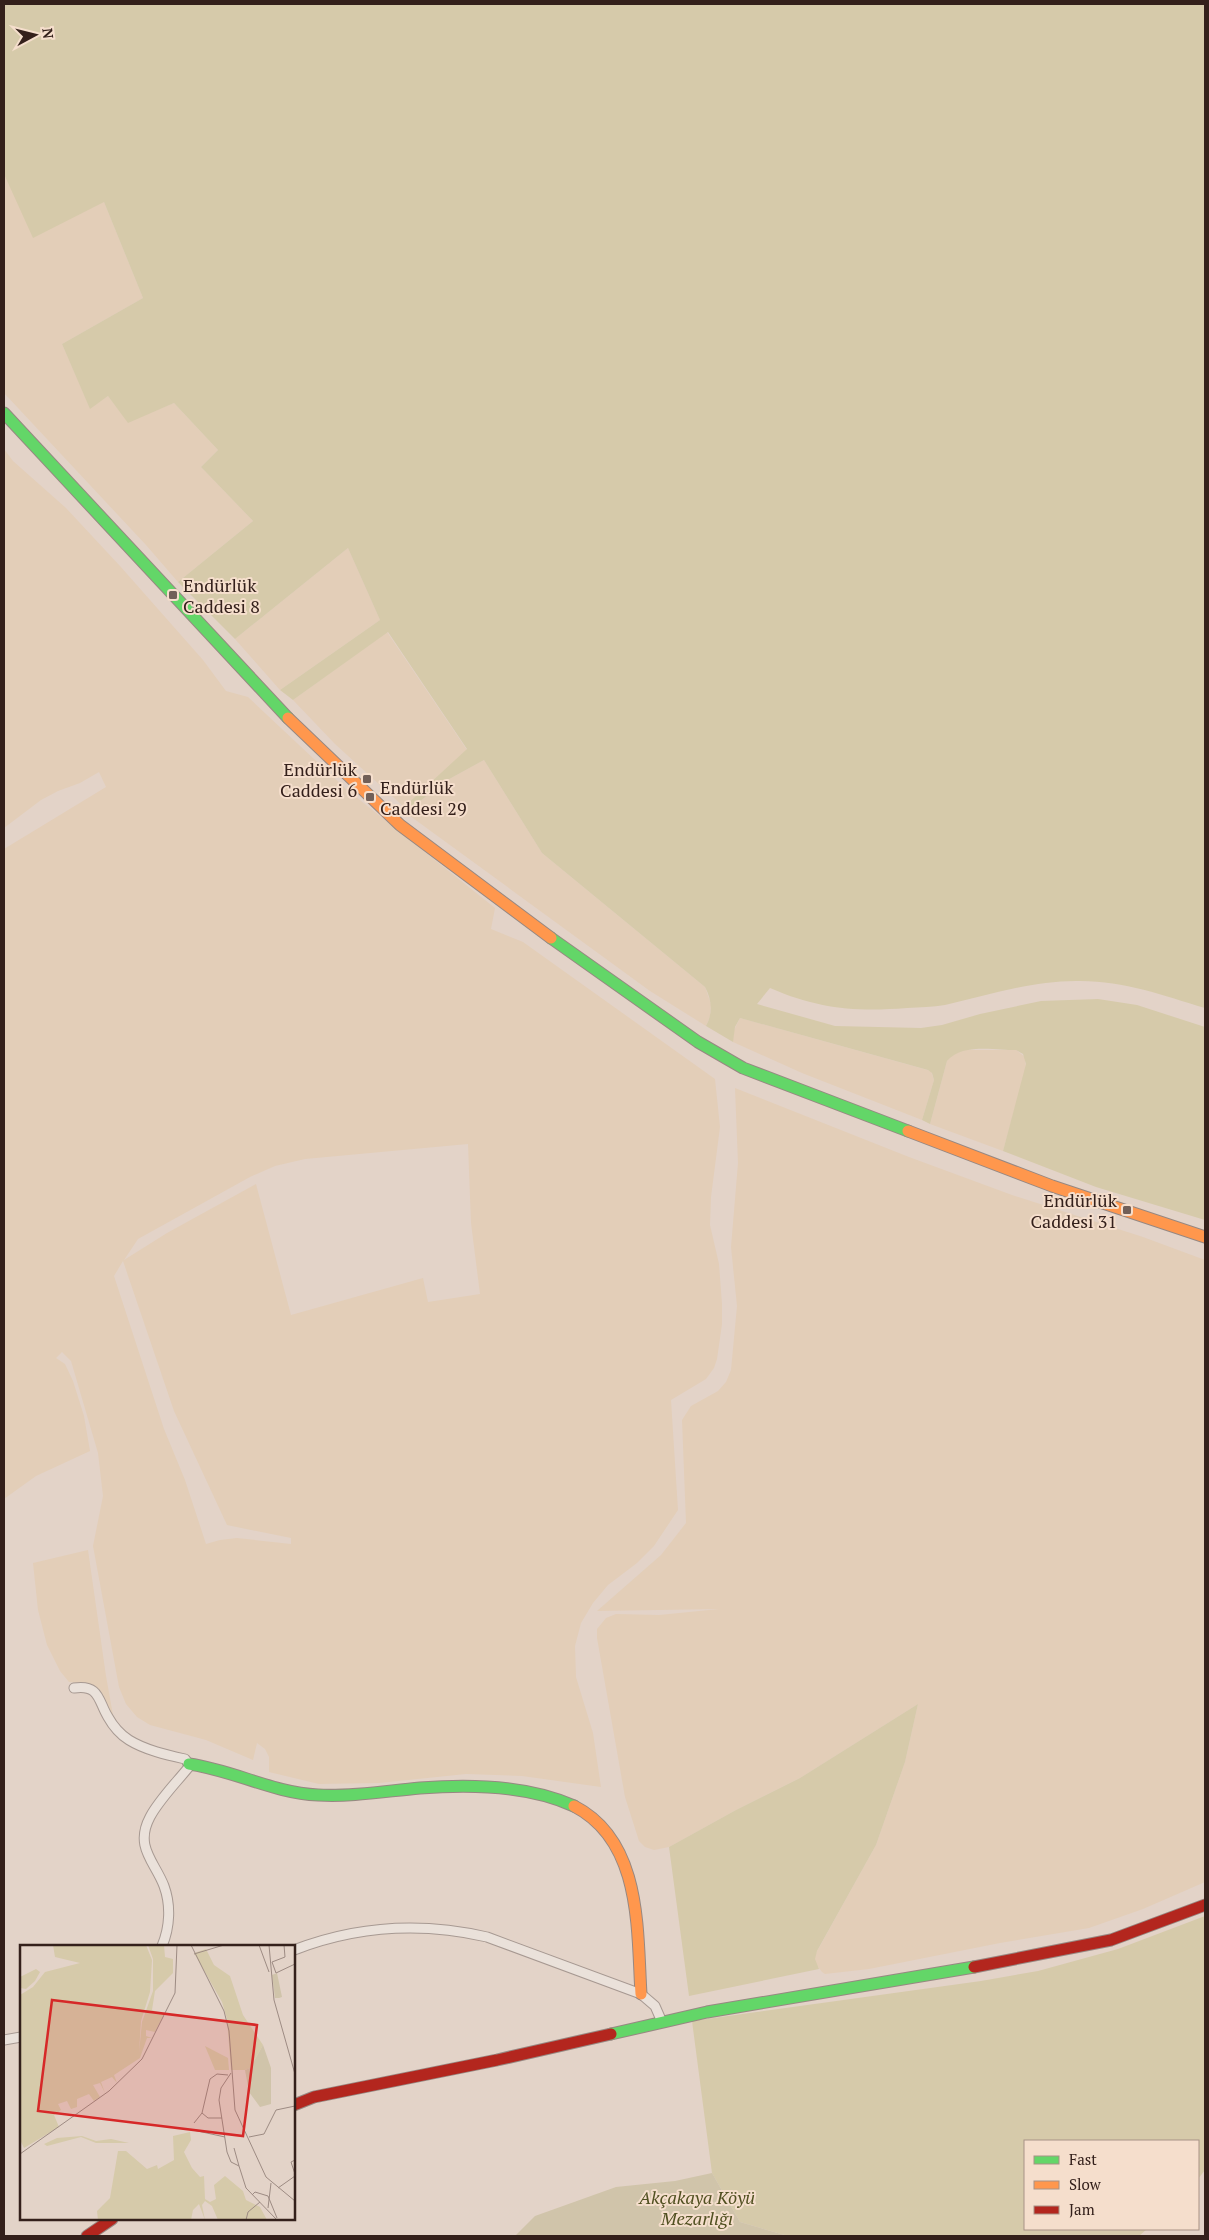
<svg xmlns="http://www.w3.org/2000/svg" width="1209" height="2240" font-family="'PT Serif',serif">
  <rect width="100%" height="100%" fill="#e3d3c8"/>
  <!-- farmland -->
  <path fill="#e3ceb8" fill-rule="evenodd" d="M4,174L104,202L143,298L62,344L90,408L108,396L128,422L174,403L218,450L201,467L253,521L178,582L146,545L4,393Z
    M4,449L13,461L66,508L120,566L203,660L226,691L248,697L346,789L495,908L491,929L523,942L715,1079L720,1127L711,1197L710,1225L719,1264L722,1304V1324L717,1359L714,1368L706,1379L671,1400L678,1510L654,1546L637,1563L608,1585L593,1603L581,1623L575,1646L576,1677L593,1733L601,1787L522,1776L466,1774L379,1783L319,1784L269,1772V1757L265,1749L257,1743L253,1760L206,1740L150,1725L137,1717L126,1704L119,1687L93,1546L103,1496L98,1453L71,1361L62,1352L56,1358L65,1364L73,1381L84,1416L90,1451L36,1476L4,1499V849L106,787L99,772L80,783L58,791L41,800L4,828ZM468,1144L471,1223L480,1294L428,1302L423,1278L291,1315L256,1184L167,1233L124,1260L138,1239L250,1177L275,1166L305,1159ZM123,1261L174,1411L227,1525L291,1538V1544L237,1538L220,1540L206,1544L185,1480L164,1429L114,1276Z
    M348,548L380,620L280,690L235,639Z
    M387,632L467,750L404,807L335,744L293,700Z
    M484,760L542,853L705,987L711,1004L710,1016L706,1026L650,991L406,813L442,783Z
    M740,1018L931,1071L934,1080L922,1120L802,1073L733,1042V1032Z
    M963,1050H1016L1025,1057L1026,1068L1003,1151L930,1124L947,1061L953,1054Z
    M735,1088L909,1157L1012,1195L1143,1237L1205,1260V1882L1143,1909L1089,1928L1000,1943L869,1969L825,1974L822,1972L815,1963V1955L876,1845L905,1762L918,1704L800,1778L736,1810L669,1847L654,1850L645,1847L639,1841L625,1797L597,1638V1629L606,1618L616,1614L659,1615L719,1609L597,1611L661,1555L686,1523L682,1420L691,1406L718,1391L726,1382L731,1370L737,1306L731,1247L738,1163Z
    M88,1550L106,1676L113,1715L110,1714L86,1684L69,1682L60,1671L47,1645L38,1610L33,1563Z"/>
  <!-- green -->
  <path fill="#d6caaa" d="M4,4H1205V1008C1162,995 1122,980 1076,981C1031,981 989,995 945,1005C933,1007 920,1007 907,1008C856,1012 818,1009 770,988L757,1004L835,1026L921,1028L942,1025L980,1014L1041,1001L1098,999L1137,1005L1205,1027V1220L1096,1187L1003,1151L1026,1064L1023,1054L1016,1050C996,1050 961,1043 947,1061L930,1124L922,1120L934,1080L932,1073L928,1070L740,1018L735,1027L733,1042L706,1026C713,1013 712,1000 705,987L542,853L484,760L442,783L406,813L404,807L467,749L388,632L293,700L280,690L380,620L348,548L235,639L178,582L253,521L201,467L218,450L174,403L128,423L108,396L90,409L62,344L143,298L104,202L33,238L4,174Z
    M918,1704L905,1762L876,1845L817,1951L815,1959L819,1969L689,1996L669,1847L736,1810L800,1778Z
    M1205,1916V2170L1198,2179V2141H1025V2229H1147L1139,2236H788L740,2222L712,2173L692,2021L981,1981L1038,1971L1118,1949Z"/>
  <!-- cemetery -->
  <path fill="#d0c4aa" d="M712,2173L740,2222L788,2236H489L516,2235L535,2216L616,2187L675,2181Z"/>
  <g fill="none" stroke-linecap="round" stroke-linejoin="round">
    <!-- street casing -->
    <g stroke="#a79992" stroke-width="11">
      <path id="street" d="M74,1688C100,1684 98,1701 108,1717C113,1726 121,1735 129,1740C145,1750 167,1755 185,1759L189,1764L188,1768C175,1784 159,1800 150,1817C134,1847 155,1862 164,1886C171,1905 170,1927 162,1946
        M294,1950C356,1926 422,1922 487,1937L641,1994L655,2006L662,2022
        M4,2040L21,2037"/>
    </g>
    <!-- fast casing -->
    <g stroke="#978882" stroke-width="13">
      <path id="fast" d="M4,413L288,718
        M551,938L698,1042L743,1068L908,1131
        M189,1764C233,1770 273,1793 318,1795C352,1797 386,1791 420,1788C470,1784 528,1785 574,1806
        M611,2034L707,2012L974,1967"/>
    </g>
    <!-- slow casing -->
    <g stroke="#978882" stroke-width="13">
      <path id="slow" d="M288,718L400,825L551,938
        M908,1131L1052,1186L1205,1237
        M574,1806C642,1841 637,1929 641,1994"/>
    </g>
    <!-- jam casing -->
    <g stroke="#978882" stroke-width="13">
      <path id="jam" d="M974,1967L1111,1940L1205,1905
        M294,2105L314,2097L497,2060L611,2034
        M87,2236L112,2219"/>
    </g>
    <!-- street -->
    <use href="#street" stroke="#eae1da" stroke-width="9"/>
    <!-- fast -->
    <use href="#fast" stroke="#63d668" stroke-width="11"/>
    <!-- slow -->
    <use href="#slow" stroke="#ff974d" stroke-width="11"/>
    <!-- jam -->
    <use href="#jam" stroke="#b3261e" stroke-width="11"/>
  </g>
  <!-- markers -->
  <g fill="#715f58" stroke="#f5decc" stroke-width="2">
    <rect x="168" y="590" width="10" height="10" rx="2.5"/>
    <rect x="362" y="774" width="10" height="10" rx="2.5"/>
    <rect x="365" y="792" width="10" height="10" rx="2.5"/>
    <rect x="1122" y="1205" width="10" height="10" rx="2.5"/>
  </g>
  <g text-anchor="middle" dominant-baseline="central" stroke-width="4" stroke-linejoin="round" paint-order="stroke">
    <!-- poi labels -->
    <g font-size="18" fill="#34201b" stroke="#f5decc" text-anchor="start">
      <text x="183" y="585">Endürlük<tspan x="183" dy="21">Caddesi 8</tspan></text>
      <text x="357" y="769" text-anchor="end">Endürlük<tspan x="357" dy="21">Caddesi 6</tspan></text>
      <text x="380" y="787">Endürlük<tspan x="380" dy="21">Caddesi 29</tspan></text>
      <text x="1117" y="1200" text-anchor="end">Endürlük<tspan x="1117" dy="21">Caddesi 31</tspan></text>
    </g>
    <!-- park labels -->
    <g font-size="18" font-style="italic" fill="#515021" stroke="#f5decc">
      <text x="697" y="2197">Akçakaya Köyü<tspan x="697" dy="21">Mezarlığı</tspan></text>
    </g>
  </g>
  <!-- overview -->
  <g transform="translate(20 1945)">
    <rect width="275" height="275" fill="#e3d3c8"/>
    <path d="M33,0H126L132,15L130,47L121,76L119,108L122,77L133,46V14L128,0H144L145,12L153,14V28L135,46L132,65L144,69L135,87L126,85V91L132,93H127L120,113L94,130L97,138L92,132L81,137L85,148L80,138L73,140L80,152L74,156L69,149L57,154V162L51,164L47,156L38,159L41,165L34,170L39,182L4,203L0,195V50L13,42L25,27L60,18L35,12ZM186,4L194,20L210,31L223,70L243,100L230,123L225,125H211L207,74L202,57L174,8ZM16,24L20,27L15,36L6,44L0,43V32ZM185,101L208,113L209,125H195ZM170,187L171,195L164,207L172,223L180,232L184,231L185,254L190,257L196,254L194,240L205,231L223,246L226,255L240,262L247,275H198L192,261L185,256L182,260L185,275L179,259L173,265L171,275H78L77,266L90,253L98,206H106L127,224L137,220L138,224L154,215L153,191ZM62,191L76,196L91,194L109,198H76L61,192L27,201L24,199L37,193Z" fill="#d6caaa"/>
    <path d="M257,28L262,52L259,53H255L252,30ZM243,100L251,123V159L240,162L229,147L225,125L230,123Z" fill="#d0c4aa"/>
    <path fill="none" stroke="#9d8b83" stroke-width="1" d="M171,0L204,66L209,86L215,165L246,232L275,256M239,0L249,27M249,0L254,55L275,129M174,9L204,0M252,17L256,28L275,19M252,17L265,12L264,0M211,128L201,143L199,155L207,207L211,217L219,221L226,243L257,275M182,168L190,134L197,129L208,130M174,178L182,168L188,173H202M173,185L205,192M229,192L244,189L256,165L275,161M214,203L219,221M0,209L89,146L122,114L155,48L157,0M275,215L271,217L275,229M258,243L275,231M232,250L235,247L248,251L257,273M248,263L251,238M226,275L228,267L240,257"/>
    <path fill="#d62828" fill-opacity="0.15" stroke="#d62828" stroke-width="2.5" d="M32,55L237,80L223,191L18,166Z"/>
    <rect width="275" height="275" fill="none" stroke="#34201b" stroke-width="2.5"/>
  </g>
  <!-- border -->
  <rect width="1209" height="2240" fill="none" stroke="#34201b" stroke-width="10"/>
  <!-- legend -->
  <rect x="1024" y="2140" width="175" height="90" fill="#f5decc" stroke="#a89285"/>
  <rect x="1034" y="2156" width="25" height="8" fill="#63d668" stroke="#a89285"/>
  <text x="1069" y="2165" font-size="15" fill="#34201b">Fast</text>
  <rect x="1034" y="2181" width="25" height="8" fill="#ff974d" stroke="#a89285"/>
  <text x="1069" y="2190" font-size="15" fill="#34201b">Slow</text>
  <rect x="1034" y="2206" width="25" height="8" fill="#b3261e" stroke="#a89285"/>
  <text x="1069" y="2215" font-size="15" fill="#34201b">Jam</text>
  <!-- north arrow -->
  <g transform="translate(35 35) rotate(83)" stroke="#f5decc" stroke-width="4" paint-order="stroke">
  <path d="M0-4L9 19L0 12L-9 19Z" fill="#34201b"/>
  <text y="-8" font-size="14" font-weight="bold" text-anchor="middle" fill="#34201b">N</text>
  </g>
</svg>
